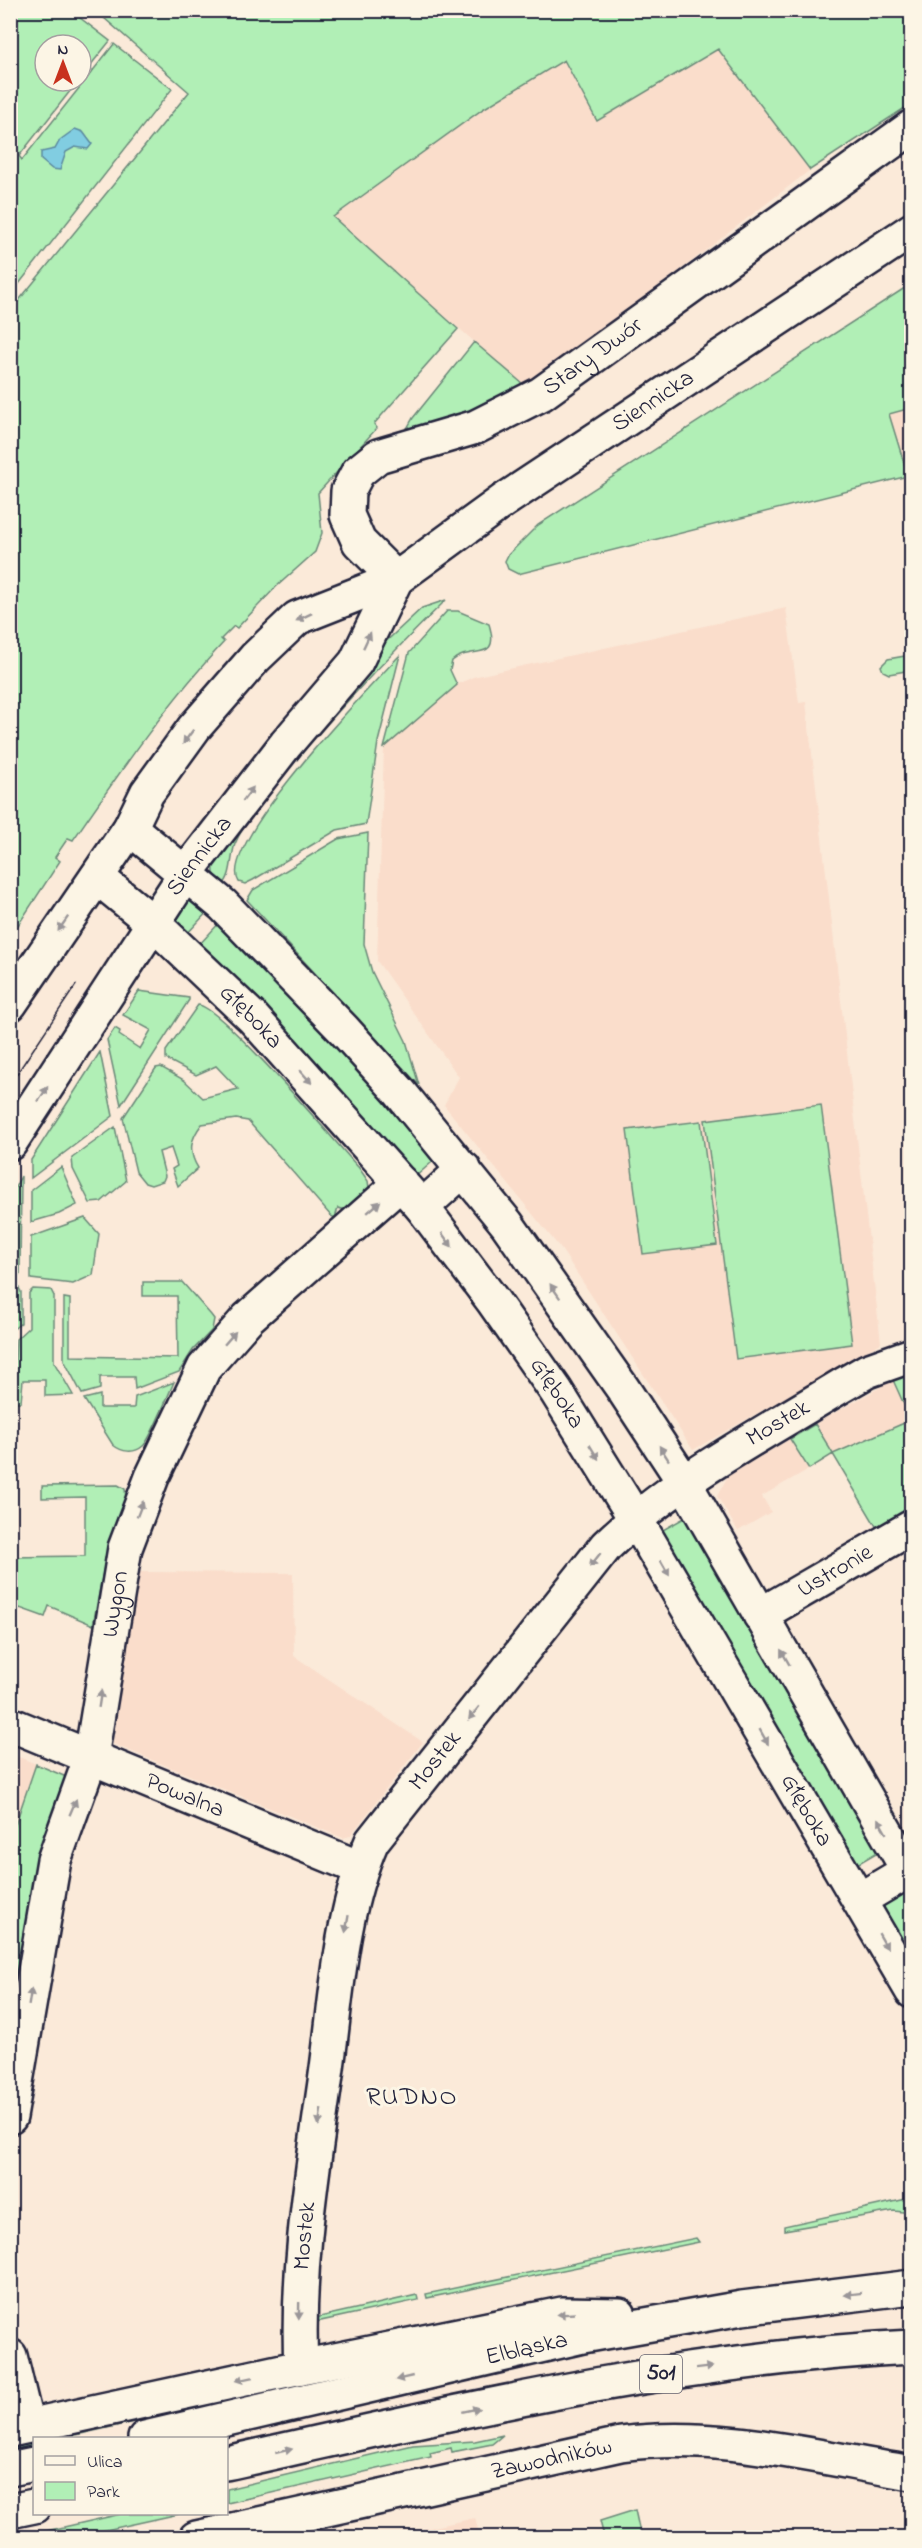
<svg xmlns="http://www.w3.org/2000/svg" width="922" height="2548" font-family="'Indie Flower',sans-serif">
  <rect width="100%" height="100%" fill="#fbead9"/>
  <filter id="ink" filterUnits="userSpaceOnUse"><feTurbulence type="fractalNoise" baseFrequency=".0167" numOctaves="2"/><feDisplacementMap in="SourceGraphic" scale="12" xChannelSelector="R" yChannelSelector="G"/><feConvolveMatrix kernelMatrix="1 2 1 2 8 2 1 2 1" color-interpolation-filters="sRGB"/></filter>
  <g filter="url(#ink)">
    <!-- built -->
    <path fill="#faddcb" d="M718,49L810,170L679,271L523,384L332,218L483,109L564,60L597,121Z
      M911,408V475L908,476L889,414Z
      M786,608L799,703L806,702L881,1343L693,1450L561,1249L444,1105L459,1077L377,961L384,748L452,687L473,677Z
      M893,1380L912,1420L833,1454L815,1424Z
      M790,1439L809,1469L762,1496L771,1512L738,1531L717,1496L728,1476Z
      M137,1572L293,1573L294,1656L423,1742L350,1836L343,1838L113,1744Z
      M11,1754L36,1764L11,1837Z
      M475,2518L480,2537H388Z"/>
    <!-- green -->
    <path fill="#b1efb6" stroke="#6a8878" stroke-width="1.5" d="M11,11H71L110,41L81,77V45H45V81H78L19,156L22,160L114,44L172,89L11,294Z
      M96,11H911V104L810,170L718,49L597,121L564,60L483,109L333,217L458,329L374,424L377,428L318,493L322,533L315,552L276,587L237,628L234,626L221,639L224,642C167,703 120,772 73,840L68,838L55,857L60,861L11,936V310L189,92Z
      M911,284V408L889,414L908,476L518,574L508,569L505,561L508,555L538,525Z
      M474,342L523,384L461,415L455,414L404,434L413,418Z
      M446,600C376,668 310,738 252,817C245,825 239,834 235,844C230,858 233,875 222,886L214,873L213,856L379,648L422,608Z
      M447,611H458L489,624C501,664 471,644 452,661L450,670L457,685L384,748L409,653Z
      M400,655L378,742L366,824L337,830L253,880L245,884L239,882C215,846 372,685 400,655Z
      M911,655V670L889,674L883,671L881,666L888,659Z
      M368,833L364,944L372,972L406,1041L419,1085L247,900L253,890L338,839Z
      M190,896L210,909L186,935L174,918Z
      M221,921L439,1156L415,1177L289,1033L198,946Z
      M139,991L189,998V1000L121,1105L107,1040L115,1028L120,1031L119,1035L140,1049L151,1030L123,1015Z
      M198,1005C220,1005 337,1144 359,1168L368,1181L370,1195L348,1211L338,1208L335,1218L331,1216L248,1121L236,1119L202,1124C190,1139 188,1152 198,1168L178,1186L172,1169L177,1166L171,1148L159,1152L165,1176L163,1181L151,1185L145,1183L136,1172L123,1118L156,1068L161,1067L184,1080L203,1098L238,1089L216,1066L196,1075L166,1059V1051Z
      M100,1052L113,1116L31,1178V1160Z
      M821,1105L852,1344L736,1359L705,1120Z
      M701,1121L717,1245L643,1254L627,1130Z
      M115,1127L126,1181L101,1202L90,1203L73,1169L72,1158Z
      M61,1167L77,1205L59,1214L31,1222V1190Z
      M21,1176L20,1274L15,1278L11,1277V1195Z
      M85,1218L99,1234L93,1275L73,1284L31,1279V1237Z
      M143,1282H182L211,1315L214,1319L212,1330L193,1350L179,1372L135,1389L134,1377H100V1389L82,1394L64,1360V1298L70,1299V1356L178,1358L177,1296H143Z
      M11,1286H18L21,1292V1323L11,1331Z
      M33,1289L51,1290L54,1296V1362L73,1395L45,1396V1380H23L21,1402H13L16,1339L29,1327V1293Z
      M911,1374V1515L880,1533L833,1454L809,1469L790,1439L815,1424L833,1454L911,1420L893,1380Z
      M174,1382C169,1393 150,1441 143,1446C134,1454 122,1452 113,1445L84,1399L100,1395V1408H134L135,1397Z
      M118,1485L125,1489L126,1499L104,1567L93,1625L49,1606L45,1617L20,1608L17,1611L11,1609L10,1557L85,1556V1497L42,1498V1486Z
      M686,1517L883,1849L854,1866L661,1531Z
      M36,1764L71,1779L11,2073V1837Z
      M905,1890L911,1901V1962L879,1906Z
      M911,2198V2213L894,2211L784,2230V2226Z
      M696,2238L699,2242L427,2298L426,2294Z
      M417,2295L418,2300L316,2322L315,2318Z
      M539,2330L63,2438H34V2445L11,2450L10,2443Z
      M503,2435L492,2444L452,2452L451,2448L430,2453L431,2457L227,2503V2489L413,2445L475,2441Z
      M635,2510L641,2537H604L600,2521Z
      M121,2514H179L74,2537H20Z"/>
    <!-- water -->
    <path fill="#81cde1" stroke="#5b899f" stroke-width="1.5" d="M75,129L83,132L92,144L88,149L75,147L66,152L60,170L52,169L41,160V152L55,149L60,140Z"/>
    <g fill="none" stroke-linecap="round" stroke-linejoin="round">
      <!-- minor casing -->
      <g stroke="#22223b" stroke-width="38">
        <g id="minor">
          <path id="s1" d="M396,579L359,542L347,515L348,491L358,472L378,456L476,427L541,394L912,127"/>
          <path d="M130,828L223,905L344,1030L398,1090L507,1224L623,1389L684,1482L912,1877"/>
          <path id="s2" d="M97,877L152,922L253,1018L422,1207L493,1301L556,1391L635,1518L912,1991"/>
          <path id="s3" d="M10,1004L130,828L147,793L194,728L255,658L297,618L396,579L503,501L912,230"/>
          <path id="s4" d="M10,1143L186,873L286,744L356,662L396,579"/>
          <path d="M422,1207L464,1169"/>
          <path id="s5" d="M760,1615L912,1527"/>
          <path id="s6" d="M10,1724L360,1868"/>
          <path d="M859,1900L908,1871"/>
          <path id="s7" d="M10,2117L54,1860L91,1757L125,1548L152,1477L204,1368L248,1318L401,1183"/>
          <path d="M10,2356L27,2426"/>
          <path id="s8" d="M10,2430L301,2367C296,2266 313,2168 327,2068C337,1992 341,1912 372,1841L606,1546C674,1480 761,1435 841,1386L867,1371L912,1355"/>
          <path id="s9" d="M196,2538L621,2444C718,2431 816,2457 912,2473"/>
        </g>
      </g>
      <!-- major casing -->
      <g stroke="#22223b" stroke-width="38">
        <g id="major">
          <path d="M301,2367L562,2314L619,2315"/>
          <path id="s10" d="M145,2438L583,2336L742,2308L912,2287"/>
          <path d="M226,2463C452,2413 680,2358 912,2347"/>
          <path d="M10,2469L34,2464"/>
          <path d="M10,2511L34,2506"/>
        </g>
      </g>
      <!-- minor -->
      <use href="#minor" stroke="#fcf5e5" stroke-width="33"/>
      <!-- major -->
      <use href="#major" stroke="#fcf5e5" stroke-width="33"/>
      <!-- tram -->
      <path stroke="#22223b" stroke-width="1.5" d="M10,1084L76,985"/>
    </g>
    <!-- one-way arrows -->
    <defs><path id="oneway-solid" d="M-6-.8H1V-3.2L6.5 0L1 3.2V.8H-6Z" transform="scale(1.5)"/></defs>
    <g fill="#9a9698">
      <use href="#oneway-solid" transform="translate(304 617) rotate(154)"/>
      <use href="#oneway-solid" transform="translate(367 640) rotate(-65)"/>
      <use href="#oneway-solid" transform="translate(188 737) rotate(126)"/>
      <use href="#oneway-solid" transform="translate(248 794) rotate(-53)"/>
      <use href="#oneway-solid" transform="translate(63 924) rotate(125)"/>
      <use href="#oneway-solid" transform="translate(306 1077) rotate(48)"/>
      <use href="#oneway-solid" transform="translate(43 1094) rotate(-57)"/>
      <use href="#oneway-solid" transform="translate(374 1207) rotate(-41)"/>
      <use href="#oneway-solid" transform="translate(447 1240) rotate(53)"/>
      <use href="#oneway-solid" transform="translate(555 1291) rotate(-125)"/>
      <use href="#oneway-solid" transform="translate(230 1338) rotate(-49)"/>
      <use href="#oneway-solid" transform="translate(594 1452) rotate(58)"/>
      <use href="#oneway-solid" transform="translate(664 1453) rotate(-123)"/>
      <use href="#oneway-solid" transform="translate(140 1509) rotate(-69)"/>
      <use href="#oneway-solid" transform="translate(595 1560) rotate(128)"/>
      <use href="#oneway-solid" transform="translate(665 1568) rotate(60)"/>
      <use href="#oneway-solid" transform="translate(785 1657) rotate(-120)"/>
      <use href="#oneway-solid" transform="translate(100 1699) rotate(-81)"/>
      <use href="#oneway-solid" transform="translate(474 1713) rotate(128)"/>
      <use href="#oneway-solid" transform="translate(764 1737) rotate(60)"/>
      <use href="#oneway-solid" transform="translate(73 1807) rotate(-67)"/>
      <use href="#oneway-solid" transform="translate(882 1826) rotate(-120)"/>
      <use href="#oneway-solid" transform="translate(347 1924) rotate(100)"/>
      <use href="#oneway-solid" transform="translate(883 1941) rotate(60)"/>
      <use href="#oneway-solid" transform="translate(30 1997) rotate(-81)"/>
      <use href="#oneway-solid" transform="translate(320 2117) rotate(98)"/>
      <use href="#oneway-solid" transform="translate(853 2294) rotate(173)"/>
      <use href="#oneway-solid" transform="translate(299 2311) rotate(91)"/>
      <use href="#oneway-solid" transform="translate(566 2314) rotate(177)"/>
      <use href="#oneway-solid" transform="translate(704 2368) rotate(-7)"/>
      <use href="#oneway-solid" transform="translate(404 2378) rotate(167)"/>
      <use href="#oneway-solid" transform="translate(244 2379) rotate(168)"/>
      <use href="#oneway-solid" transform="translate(471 2410) rotate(-12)"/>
      <use href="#oneway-solid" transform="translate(284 2451) rotate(-13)"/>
    </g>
  </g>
  <g text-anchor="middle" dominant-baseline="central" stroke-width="6" stroke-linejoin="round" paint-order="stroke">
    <!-- shield labels -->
    <rect fill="#fcf5e5" stroke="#63616e" stroke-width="1.5" x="640" y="2355" width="42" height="38" rx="4.5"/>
    <g font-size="22" font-weight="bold" fill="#22223b">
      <text x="661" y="2374">501</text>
    </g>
    <!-- street labels -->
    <g font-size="24" fill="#22223b" stroke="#fcf5e5">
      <text stroke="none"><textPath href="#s1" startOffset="392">Stary Dwór</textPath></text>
      <text stroke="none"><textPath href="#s3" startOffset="902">Siennicka</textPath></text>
      <text stroke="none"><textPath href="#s4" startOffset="344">Siennicka</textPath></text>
      <text stroke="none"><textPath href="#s2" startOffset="208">Głęboka</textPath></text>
      <text stroke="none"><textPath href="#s2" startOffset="694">Głęboka</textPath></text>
      <text stroke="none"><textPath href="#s8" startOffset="1419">Mostek</textPath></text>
      <text stroke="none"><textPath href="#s5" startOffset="87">Ustronie</textPath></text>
      <text stroke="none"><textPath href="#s7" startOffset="525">Wygon</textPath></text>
      <text stroke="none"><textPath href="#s8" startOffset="933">Mostek</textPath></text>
      <text stroke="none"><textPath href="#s6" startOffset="189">Powalna</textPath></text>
      <text stroke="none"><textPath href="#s2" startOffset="1180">Głęboka</textPath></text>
      <text stroke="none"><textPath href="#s8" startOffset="429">Mostek</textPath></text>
      <text stroke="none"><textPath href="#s10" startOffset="392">Elbląska</textPath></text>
      <text stroke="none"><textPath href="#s9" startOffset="364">Zawodników</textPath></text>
    </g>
    <!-- neighbourhood labels -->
    <g font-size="26" letter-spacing="1.5" fill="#22223b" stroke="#fcf5e5">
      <text x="412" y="2098">RUDNO</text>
    </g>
  </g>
  <!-- margin -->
  <rect width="922" height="2548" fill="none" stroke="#fcf5e5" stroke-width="36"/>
  <rect x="18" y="18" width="886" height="2512" fill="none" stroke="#22223b" stroke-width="2" filter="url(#ink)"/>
  <!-- legend -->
  <rect x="33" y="2437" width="195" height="78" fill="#fcf5e5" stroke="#a5a1a1" stroke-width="1.5"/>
  <rect x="45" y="2456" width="30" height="9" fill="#fcf5e5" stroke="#a5a1a1" stroke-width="1.5"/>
  <text x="87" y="2467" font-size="18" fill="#22223b">Ulica</text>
  <rect x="45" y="2482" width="30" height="18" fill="#b1efb6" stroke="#a5a1a1" stroke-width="1.5"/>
  <text x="87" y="2497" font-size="18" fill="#22223b">Park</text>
  <!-- north arrow -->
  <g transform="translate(63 63)"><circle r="28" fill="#fcf5e5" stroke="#a5a1a1" stroke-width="1.5"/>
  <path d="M0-4.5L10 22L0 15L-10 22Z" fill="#c8321e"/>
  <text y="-9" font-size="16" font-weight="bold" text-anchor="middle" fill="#22223b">N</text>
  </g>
</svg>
